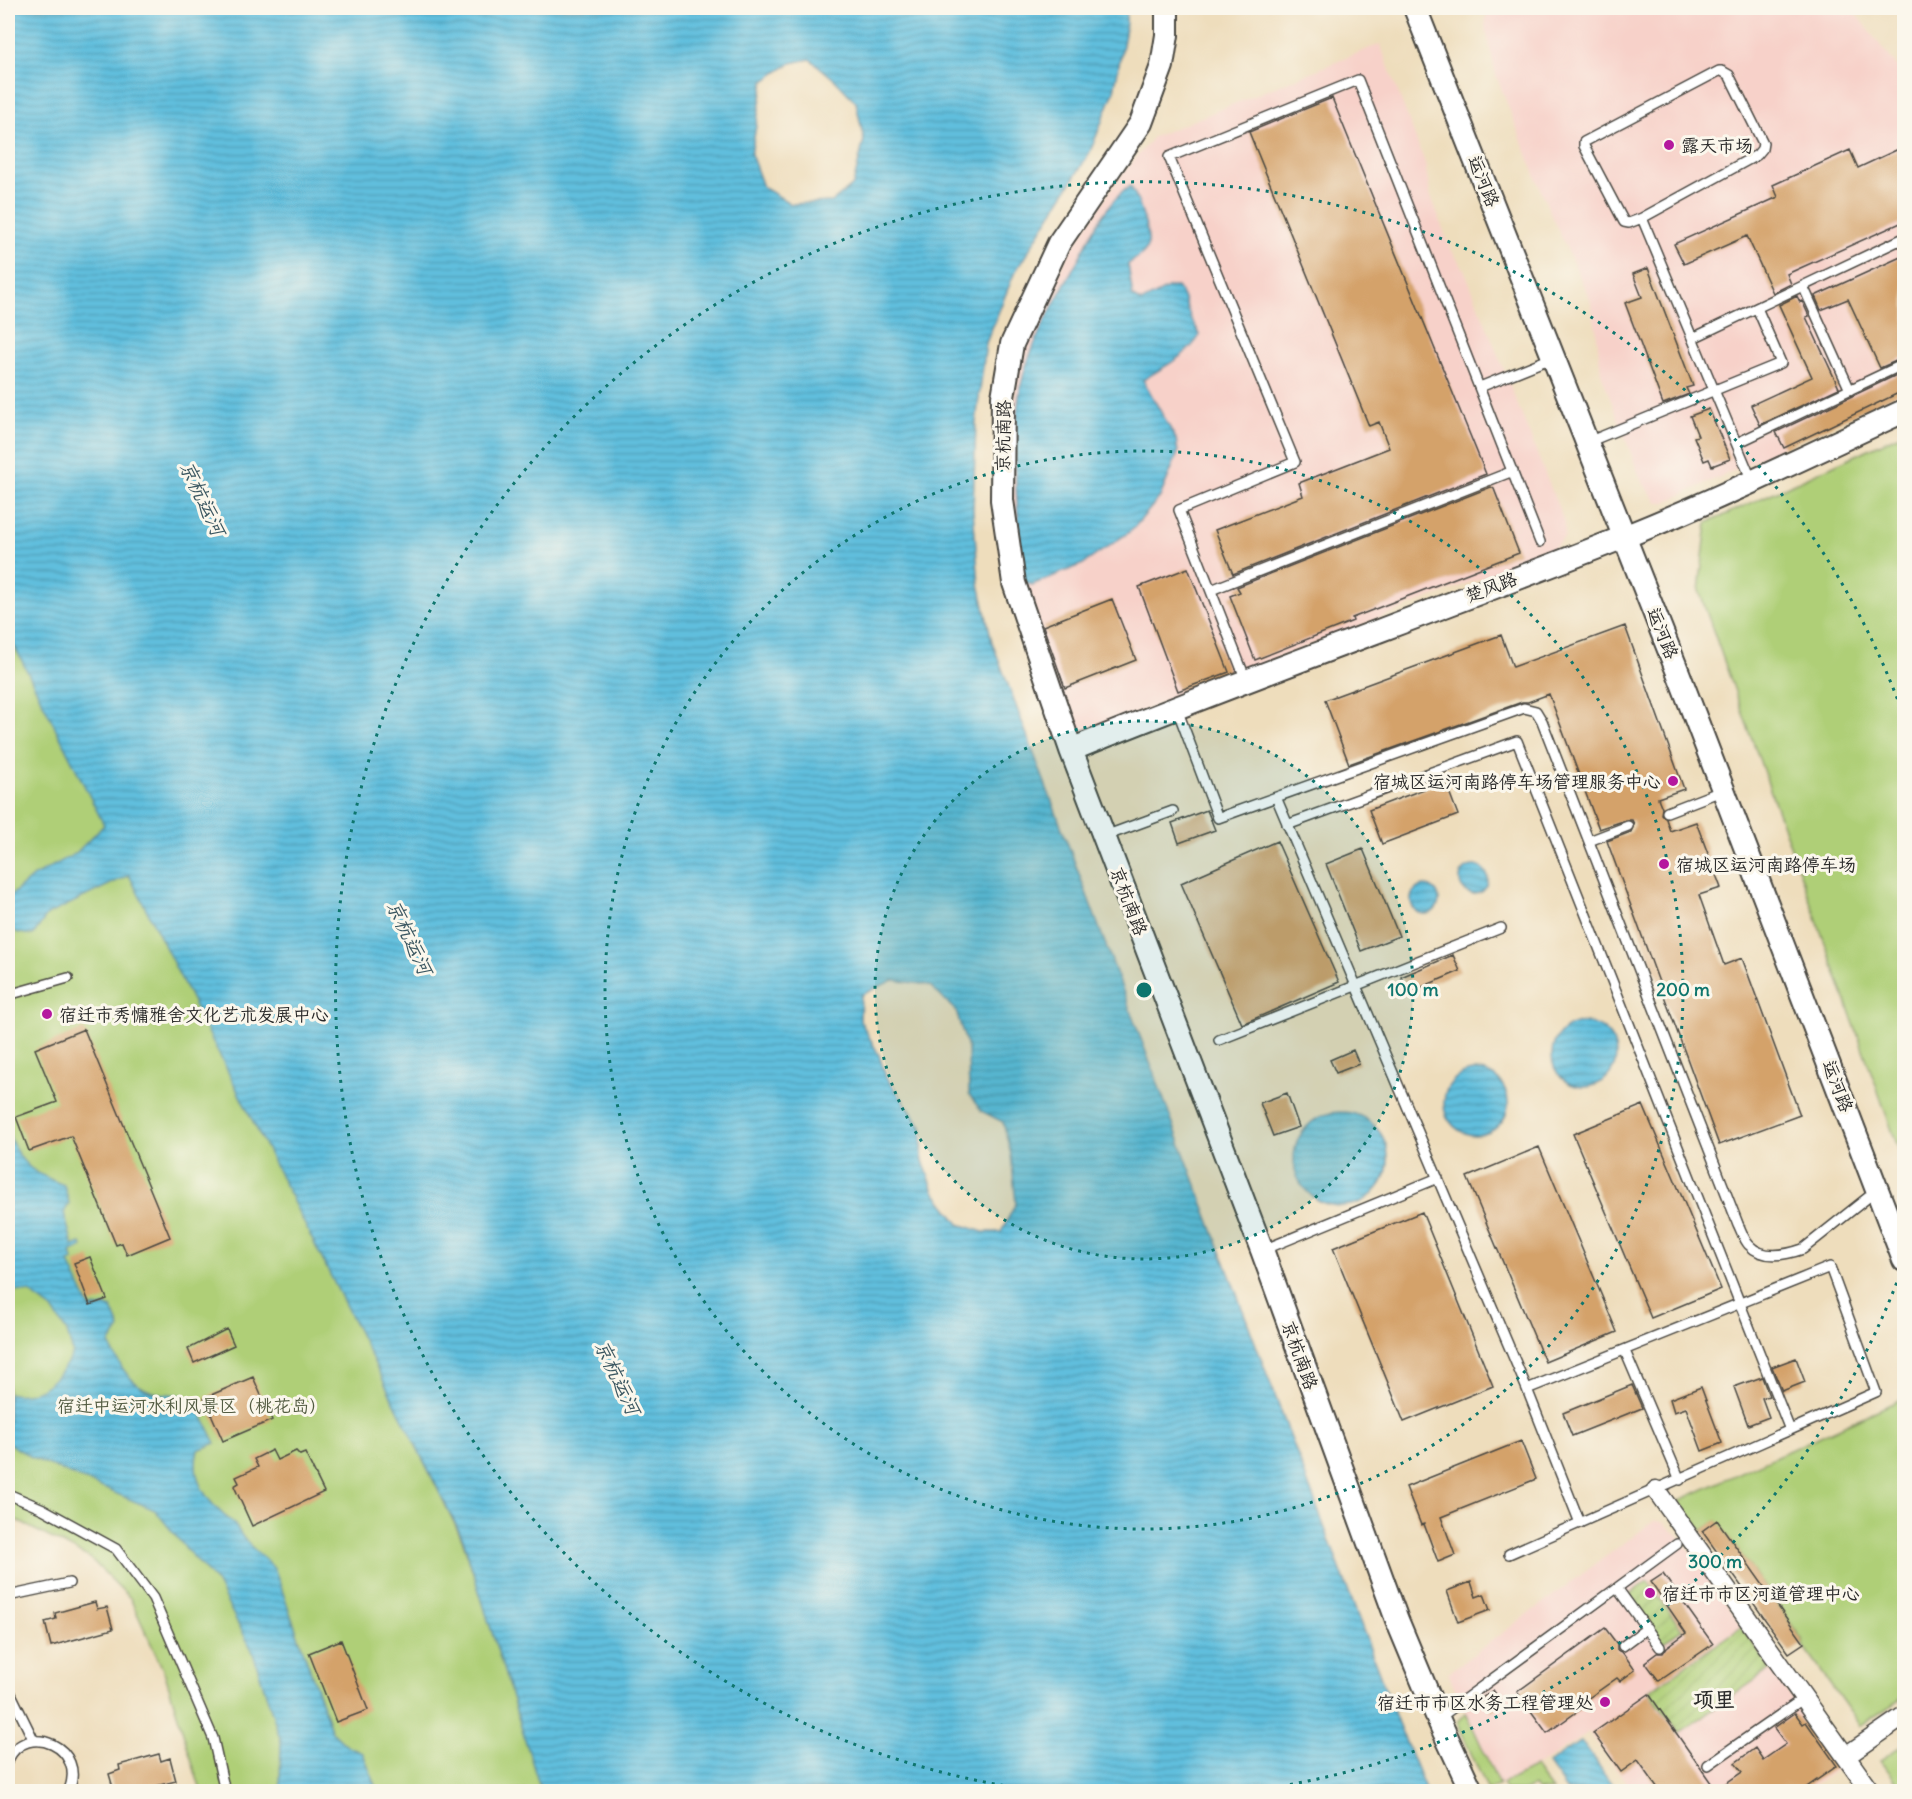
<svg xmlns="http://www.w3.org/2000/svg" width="1912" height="1799" font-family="Delius,'LXGW WenKai TC',sans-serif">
  <defs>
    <pattern id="garden-furrows" width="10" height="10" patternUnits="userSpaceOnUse" patternTransform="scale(1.5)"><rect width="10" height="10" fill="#afcf77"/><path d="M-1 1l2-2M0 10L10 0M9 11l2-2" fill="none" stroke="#97b267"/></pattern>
    <pattern id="water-rules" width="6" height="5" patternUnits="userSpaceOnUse" patternTransform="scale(1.5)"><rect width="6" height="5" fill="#60bfde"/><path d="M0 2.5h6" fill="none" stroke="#4f9bb4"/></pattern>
  </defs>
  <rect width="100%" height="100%" fill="#fbf7ec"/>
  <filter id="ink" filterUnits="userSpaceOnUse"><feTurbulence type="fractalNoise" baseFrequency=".0167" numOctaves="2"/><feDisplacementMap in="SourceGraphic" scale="12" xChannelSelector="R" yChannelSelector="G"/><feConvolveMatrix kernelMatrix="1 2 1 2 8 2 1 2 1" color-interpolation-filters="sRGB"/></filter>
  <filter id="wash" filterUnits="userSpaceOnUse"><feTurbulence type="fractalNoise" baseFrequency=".008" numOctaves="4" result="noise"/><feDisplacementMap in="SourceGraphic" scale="24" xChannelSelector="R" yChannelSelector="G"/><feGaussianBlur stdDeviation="1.35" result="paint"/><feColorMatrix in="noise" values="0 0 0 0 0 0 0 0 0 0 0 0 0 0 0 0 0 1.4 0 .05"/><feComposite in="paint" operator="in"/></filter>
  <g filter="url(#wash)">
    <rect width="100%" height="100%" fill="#eeddbc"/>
    <!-- built -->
    <path fill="#f7d1c9" d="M1487,8H1851L1904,75V391L1666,502H1657L1641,480L1601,373L1596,328L1590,299L1548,208L1496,75L1485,26Z
      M1380,44L1425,163L1430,194L1450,248L1464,269L1563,519L1565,531L1564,538L1550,551L1074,738L1030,613L1014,540L1010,435L1017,373L1022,349L1068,254L1116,182L1153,137Z
      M1654,1521L1662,1522L1678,1535L1840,1767L1805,1791H1633L1589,1732L1545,1762L1499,1785L1448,1673Z"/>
    <!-- green -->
    <path fill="#afcf77" stroke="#6d7d51" stroke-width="1.5" d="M1904,433V1164L1699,591L1707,523Z
      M8,610L462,1539L546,1791H201L165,1674L130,1598L90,1558L8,1516Z
      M1904,1398V1697L1860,1726L1802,1644L1804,1642L1717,1521L1702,1531L1678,1501Z
      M1466,1712L1499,1785L1488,1791L1457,1722Z
      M1904,1744V1791H1902L1879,1761Z
      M1535,1767L1552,1791H1538L1534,1786L1523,1791H1506L1502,1784Z"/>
    <!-- garden -->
    <path fill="url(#garden-furrows)" stroke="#6d7d51" stroke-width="1.5" d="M1648,1581L1682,1630L1662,1643L1628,1595Z
      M1742,1627L1771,1669L1679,1733L1649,1691Z"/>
    <!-- water -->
    <path fill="url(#water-rules)" stroke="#467584" stroke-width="1.5" fill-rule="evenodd" d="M8,8H1127L1125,34L1114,91L1090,152L1014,274L986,343L976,422L973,510L979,584L992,642L1398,1723L1426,1791H541L463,1539L129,875L47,915L33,935L19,933L8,928V896L14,893L32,877L75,854L104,825L8,633ZM810,59L835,80L856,102L864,140L853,185L832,202L791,204L763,187L751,154L764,81L791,63ZM893,980L929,985L956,1011L968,1049L969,1094L981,1111L1003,1122L1011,1155L1016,1203L1001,1232H983L959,1224L934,1191L922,1158V1127L886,1077L879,1055L860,1020L861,995Z
      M1130,186C1137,194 1150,234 1148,244C1146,254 1135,259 1128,264L1133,297L1141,302L1170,287H1177C1186,297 1186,309 1192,321C1195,326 1198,329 1200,335C1188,356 1163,367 1143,380L1176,439L1178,453L1160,497L1132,530L1083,564L1032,585L1024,582C1018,518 1006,424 1027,363C1040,327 1059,294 1078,260C1092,234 1105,203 1130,186Z
      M1460 880a14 14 0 1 1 28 0a14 14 0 1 1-28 0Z
      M1411 900a14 14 0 1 1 28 0a14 14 0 1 1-28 0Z
      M1552 1055a32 32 0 1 1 64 0a32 32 0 1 1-64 0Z
      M1444 1103a32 32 0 1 1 64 0a32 32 0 1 1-64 0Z
      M1294 1159a47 47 0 1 1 94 0a47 47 0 1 1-94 0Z
      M8,1132C20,1165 31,1172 64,1185L69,1203L64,1213L73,1246L81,1243L83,1247L71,1252L73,1260L69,1263L90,1308L106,1306L112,1308L120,1328L109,1344C119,1364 129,1384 152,1392C165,1396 178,1392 194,1399L216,1443L198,1450C190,1481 208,1503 231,1521C237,1526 240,1534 245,1540C254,1551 266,1558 275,1570L332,1732L348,1747L363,1753L378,1791H282L280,1783L281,1741L252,1650L216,1582L183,1545L155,1510L33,1458L8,1443V1393C38,1401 60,1377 73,1353L67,1332L52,1309L29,1292L8,1290Z
      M1581,1741L1613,1786L1604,1791H1567L1548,1764Z"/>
    <g id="blocks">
      <!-- building -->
      <path fill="#d4a26b" d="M1332,98L1486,474L1233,574L1215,530L1303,496L1299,483L1389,448L1379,422L1369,426L1249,132Z
        M1905,146V221L1787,274L1791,284L1773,293L1747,236L1684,264L1674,244L1778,197L1773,185L1850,150L1858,168Z
        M1905,255V357L1880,368L1848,299L1821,310L1815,296Z
        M1648,268L1693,386L1686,388L1689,394L1663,404L1625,303L1642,297L1633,274Z
        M1797,296L1800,302L1802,301L1809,316L1806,317L1839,388L1760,425L1751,405L1812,377L1779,305Z
        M1905,371V390L1784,448L1776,432Z
        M1709,409L1730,459L1712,466L1709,459L1704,461L1694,437L1698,436L1690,416Z
        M1491,487L1494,489L1519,553L1352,618L1353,621L1255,660L1230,596L1240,592L1237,587Z
        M1188,568L1229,672L1178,691L1139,587Z
        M1112,599L1136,660L1065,688L1043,626Z
        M1625,626L1684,789L1658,798L1662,808L1661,814L1666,819L1670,831L1696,822L1721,888L1699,895L1724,965L1742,958L1800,1115L1719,1145L1607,841L1631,832L1634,824L1632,820H1626L1599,829L1549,694L1528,702H1522L1349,764L1325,700L1501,635L1513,667Z
        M1445,781L1458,815L1382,844L1369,810Z
        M1207,810L1215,830L1179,843L1172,823Z
        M1277,841L1339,982L1242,1024L1181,883Z
        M1363,849L1399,936L1361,951L1326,864Z
        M1453,955L1460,971L1408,993L1401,977Z
        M84,1029L170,1237L127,1255L122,1243L116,1245L71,1136L29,1151L16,1117L57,1102L35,1049Z
        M1353,1050L1359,1064L1336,1073L1330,1060Z
        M1287,1093L1299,1127L1273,1136L1260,1103Z
        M1643,1105L1721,1289L1651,1318L1573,1134Z
        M1539,1147L1617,1332L1545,1362L1467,1177Z
        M1422,1212L1493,1386L1404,1422L1333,1248Z
        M90,1257L107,1299L90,1305L74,1263Z
        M227,1329L234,1345L194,1363L188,1349Z
        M1796,1358L1805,1382L1782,1391L1772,1367Z
        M253,1377L272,1420L223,1441L204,1398Z
        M1762,1377L1769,1396L1762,1398L1769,1417L1748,1425L1734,1387Z
        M1632,1385L1642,1408L1572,1436L1563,1413Z
        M1701,1387L1722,1443L1702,1451L1686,1408L1674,1412L1670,1399Z
        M1521,1441L1536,1479L1441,1517L1455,1555L1438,1562L1424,1524L1421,1525L1406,1487Z
        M272,1450L277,1460L296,1451L300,1455L305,1453L324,1492L252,1526L234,1486L239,1483L236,1477L258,1467L254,1459Z
        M1717,1520L1804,1643L1789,1653L1702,1531Z
        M1663,1574L1713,1644L1659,1681L1645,1662L1657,1653H1663L1667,1647L1686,1633L1651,1582Z
        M1471,1582L1476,1597L1484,1594L1490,1610L1458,1622L1447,1591Z
        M95,1602L97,1609L107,1607L113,1629L51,1646L45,1622L56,1619L55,1613Z
        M1605,1628L1617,1644V1650L1623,1653L1635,1670L1620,1681L1617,1678L1583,1702L1585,1706L1547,1733L1517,1692Z
        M341,1640L368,1710L336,1722L309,1653Z
        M1493,1690L1502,1703L1492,1711L1482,1698Z
        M1649,1694L1716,1790L1742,1772L1735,1763L1755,1748L1763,1760L1786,1744L1774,1728L1795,1713L1803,1724L1806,1722L1837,1766L1801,1791H1660L1638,1760L1621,1772L1593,1733Z
        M159,1754L161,1761L170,1758L176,1781L136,1791H114L109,1774L120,1770L119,1765Z"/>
    </g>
  </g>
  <g filter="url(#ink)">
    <use href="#blocks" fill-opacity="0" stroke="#484641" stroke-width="1.5"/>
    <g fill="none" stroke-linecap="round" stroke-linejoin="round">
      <!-- service casing -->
      <g stroke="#484641" stroke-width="12">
        <path id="service" d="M1719,71H1722L1729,75L1763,143L1762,149L1757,155L1642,218L1629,223L1624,222L1584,146V142Z
          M1642,218L1752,481
          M1803,286L1850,390
          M1693,338L1904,238
          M1480,387L1554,357
          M1588,442L1781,363L1757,308
          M1737,443L1904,364
          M1211,590L1513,471
          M1246,680L1179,510L1295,462L1169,157L1358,80L1540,542
          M1177,709L1218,818L1524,708L1536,711L1542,721L1738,1224C1741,1230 1744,1240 1749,1245C1763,1260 1786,1255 1803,1249L1876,1191
          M1276,797L1527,1389L1580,1523
          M1667,812L1724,790
          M1287,825L1517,741L1790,1430
          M1105,836L1173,811
          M1589,841L1628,826
          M8,995L68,978
          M1219,1040L1501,928
          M1263,1250L1438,1178
          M1625,1351L1680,1480
          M8,1494L43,1509L116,1549L153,1598L213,1738L225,1792
          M1509,1554L1876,1392L1830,1267L1527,1389
          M1617,1588L1660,1647
          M8,1596L69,1583
          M1623,1646L1647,1628
          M8,1688L34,1741
          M1439,1718L1677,1544
          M8,1760C26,1720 89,1748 68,1792
          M1708,1765L1804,1698
          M8,1790V1792"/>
      </g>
      <!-- minor casing -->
      <g stroke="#484641" stroke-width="21">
        <path id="minor" d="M1656,1490L1871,1792
          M1846,1756L1904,1716"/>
      </g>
      <!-- tertiary casing -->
      <g stroke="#484641" stroke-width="26">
        <path id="tertiary" d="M1167,8V35L1162,66L1141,123L1059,243L1012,344L1003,397L1002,500L1014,583L1071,750L1262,1250L1397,1620L1440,1723L1472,1792
          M1415,8L1679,675L1904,1260
          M1071,750C1254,675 1440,610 1624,537C1719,499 1811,454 1904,411"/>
      </g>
      <!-- service -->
      <use href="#service" stroke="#fff" stroke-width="9"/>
      <!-- minor -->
      <use href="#minor" stroke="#fff" stroke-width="18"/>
      <!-- tertiary -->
      <use href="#tertiary" stroke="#fff" stroke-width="22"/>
    </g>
  </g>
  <!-- distance rings -->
  <circle cx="1144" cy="990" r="269" fill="#0f766e" fill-opacity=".12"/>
  <g fill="none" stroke="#0f766e" stroke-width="3" stroke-dasharray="3 6">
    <circle cx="1144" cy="990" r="269"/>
    <circle cx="1144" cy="990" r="539"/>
    <path d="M1903 1266A808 808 0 0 1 1249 1791M1039 1791A808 808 0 1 1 1903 714"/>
  </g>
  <!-- markers -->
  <g fill="#b5179e" stroke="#fbf7ec" stroke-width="2">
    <circle cx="1669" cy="145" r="6"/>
    <circle cx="1673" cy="781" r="6"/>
    <circle cx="1664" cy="864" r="6"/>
    <circle cx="47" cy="1014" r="6"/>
    <circle cx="1650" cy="1593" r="6"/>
    <circle cx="1605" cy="1702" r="6"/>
  </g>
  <g text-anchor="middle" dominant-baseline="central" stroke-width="6" stroke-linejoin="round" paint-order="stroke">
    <!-- poi labels -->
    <g font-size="18" fill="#2b2b2b" stroke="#fbf7ec" text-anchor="start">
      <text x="1681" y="145">露天市场</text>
      <text x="1661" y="781" text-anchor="end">宿城区运河南路停车场管理服务中心</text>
      <text x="1676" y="864">宿城区运河南路停车场</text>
      <text x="59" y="1014">宿迁市秀慵雅舍文化艺术发展中心</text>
      <text x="1662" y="1593">宿迁市市区河道管理中心</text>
      <text x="1593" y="1702" text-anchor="end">宿迁市市区水务工程管理处</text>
    </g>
    <!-- street labels -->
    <g font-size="18" fill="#2b2b2b" stroke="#fbf7ec">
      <text transform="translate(1484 181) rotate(68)">运河路</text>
      <text transform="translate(1003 436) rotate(-89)">京杭南路</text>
      <text transform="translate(1491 587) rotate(-21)">楚风路</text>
      <text transform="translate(1663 633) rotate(68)">运河路</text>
      <text transform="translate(1129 901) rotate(69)">京杭南路</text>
      <text transform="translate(1838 1086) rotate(69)">运河路</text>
      <text transform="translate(1300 1355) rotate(70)">京杭南路</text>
    </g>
    <!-- park labels -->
    <g font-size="18" fill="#535c42" stroke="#fbf7ec">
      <text x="192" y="1405">宿迁中运河水利风景区（桃花岛）</text>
    </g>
    <!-- water labels -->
    <g font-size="20" font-style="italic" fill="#3b5761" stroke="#fbf7ec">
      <text transform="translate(203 498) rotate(65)">京杭运河</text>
      <text transform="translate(410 937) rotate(65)">京杭运河</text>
      <text transform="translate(618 1377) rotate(65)">京杭运河</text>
    </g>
    <!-- quarter labels -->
    <g font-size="21" font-weight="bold" fill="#2b2b2b" stroke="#fbf7ec">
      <text x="1714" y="1699">项里</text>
    </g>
  </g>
  <circle cx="1144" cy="990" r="9" fill="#0f766e" stroke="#fbf7ec" stroke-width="3"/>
  <g font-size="18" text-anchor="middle" font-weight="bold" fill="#0f766e" stroke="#fbf7ec" stroke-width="6" stroke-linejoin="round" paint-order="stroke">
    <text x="1413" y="996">100 m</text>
    <text x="1683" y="996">200 m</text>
    <text x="1715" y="1568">300 m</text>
  </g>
  <!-- margin -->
  <rect width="1912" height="1799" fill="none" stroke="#fbf7ec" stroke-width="30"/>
</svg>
